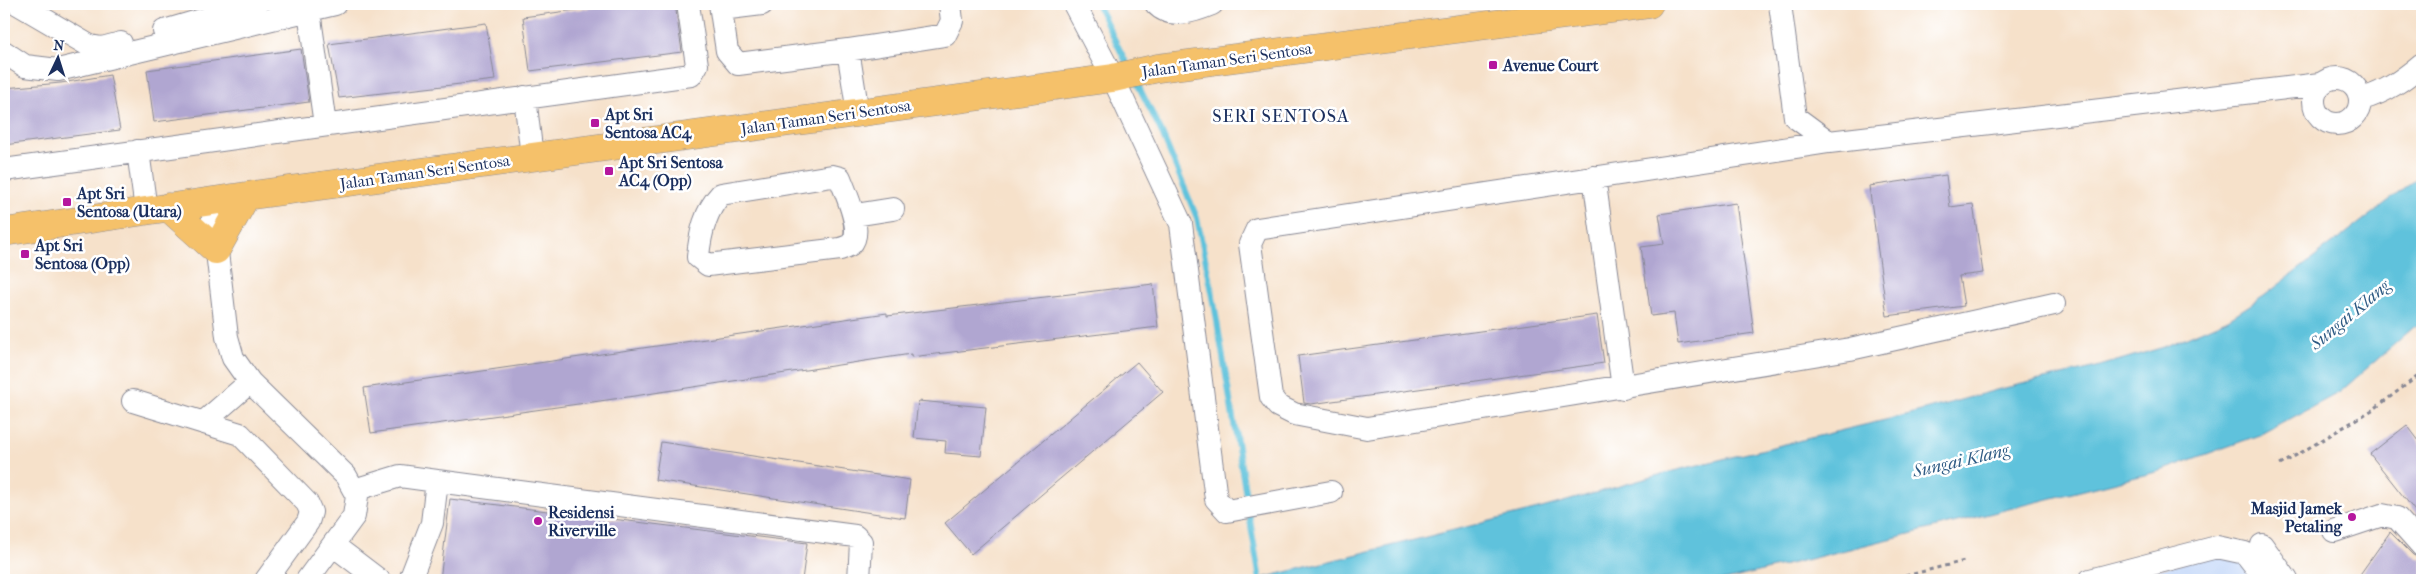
<svg xmlns="http://www.w3.org/2000/svg" width="2426" height="584" font-family="'IM FELL French Canon',serif">
  <rect width="100%" height="100%" fill="#fff"/>
  <filter id="ink" filterUnits="userSpaceOnUse"><feTurbulence type="fractalNoise" baseFrequency=".02" numOctaves="2"/><feDisplacementMap in="SourceGraphic" scale="10" xChannelSelector="R" yChannelSelector="G"/><feConvolveMatrix kernelMatrix="1 2 1 2 8 2 1 2 1" color-interpolation-filters="sRGB"/></filter>
  <filter id="wash" filterUnits="userSpaceOnUse"><feTurbulence type="fractalNoise" baseFrequency=".0096" numOctaves="4" result="noise"/><feDisplacementMap in="SourceGraphic" scale="20" xChannelSelector="R" yChannelSelector="G"/><feGaussianBlur stdDeviation="1.12" result="paint"/><feColorMatrix in="noise" values="0 0 0 0 0 0 0 0 0 0 0 0 0 0 0 0 0 1.4 0 .05"/><feComposite in="paint" operator="in"/></filter>
  <g filter="url(#wash)">
    <rect width="100%" height="100%" fill="#f6e1ca"/>
    <!-- built -->
    <path fill="#cadcf9" d="M2221,553L2244,559L2260,580H2120Z"/>
    <!-- water -->
    <path fill="#5ec2dc" stroke="#3c789d" d="M2422,175V320L2340,392L2262,434L2160,471L1726,580H1254L1542,508L1673,471L1910,414L2000,389L2093,368L2164,347L2228,319L2264,296Z"/>
    <g fill="none" stroke-linecap="round" stroke-linejoin="round">
      <!-- stream -->
      <path stroke="#5ec2dc" stroke-width="6" d="M1097,4L1129,68
        M1135,79L1161,131L1197,218L1213,297L1260,580"/>
    </g>
    <g id="blocks">
      <!-- building -->
      <path fill="#b0a6d1" d="M619,4H675L682,52L530,71L523,17Z
        M486,23L495,80L339,98L329,44Z
        M301,49L309,102L154,122L147,70Z
        M110,75L120,130L4,145V88L61,83Z
        M1946,175L1950,207L1973,204L1983,273L1959,276L1964,306L1887,316L1869,186Z
        M1736,203L1754,333L1678,344L1674,313L1651,316L1641,247L1664,244L1659,214Z
        M1153,284L1158,327L911,357V354L621,398L371,433L364,388L887,313V316Z
        M1597,315L1604,363L1311,404L1304,403L1298,356Z
        M1137,362L1163,392L971,554L945,523Z
        M918,401L986,407L981,456L945,453L946,441L914,438Z
        M2407,425L2422,445V520L2370,454Z
        M661,442L910,480L905,518L655,480Z
        M450,499L807,543L802,580H440Z
        M2390,532L2413,555L2422,559V580H2356Z"/>
    </g>
  </g>
  <g filter="url(#ink)">
    <use href="#blocks" fill-opacity="0" stroke="#888894" stroke-width="1"/>
    <g fill="none" stroke-linecap="round" stroke-linejoin="round">
      <!-- minor casing -->
      <g stroke="#888894" stroke-width="24">
        <path id="minor" d="M18,4L90,46L102,48L121,43
          M720,4L727,51L738,64L848,50L945,35L952,21L950,4
          M1074,4L1113,78L1181,224L1216,499L1227,511L1331,492
          M1156,4C1171,20 1195,11 1212,4
          M1780,4L1795,117L1829,142
          M721,9L762,4
          M309,11L325,125
          M164,31L256,4
          M848,50L858,113
          M4,52L25,66L58,70L335,4
          M2314 101a23 23 0 1 1 46 0a23 23 0 1 1-46 0Z
          M525,97L532,157
          M2362,99C2386,92 2403,80 2422,64
          M138,151L146,210
          M4,170L691,75L697,65L688,4
          M832,176L840,178C845,191 864,232 851,244C849,246 843,248 840,249L708,265L698,257C700,234 705,211 721,194Z
          M1594,177L1623,388
          M211,201L227,337L233,358L250,382L346,476L357,496L354,516L307,580
          M855,215L893,209
          M2054,304L1850,349L1367,428L1294,414L1278,406L1271,397L1250,244L1257,229L1829,142L2320,84
          M133,401L240,434L307,503L311,512L308,522L266,580
          M204,422L250,382
          M354,490L400,476L437,481
          M2334,531L2382,515L2397,518L2422,546
          M333,545L379,580
          M2262,545L2287,580
          M410,580L432,523L437,481L855,536L861,542L859,580
          M2090,580L2217,547L2245,553L2266,580"/>
      </g>
      <!-- major casing -->
      <g stroke="#888894" stroke-width="29">
        <path id="major" d="M168,207L216,250L246,196
          M4,232L246,196L1113,78L1158,68L1649,4"/>
      </g>
      <!-- path -->
      <path stroke="#888894" stroke-width="3" stroke-dasharray="4 4" stroke-linecap="butt" d="M2280,465L2374,409L2422,373
        M1890,580L1964,561"/>
      <!-- minor -->
      <use href="#minor" stroke="#fff" stroke-width="22"/>
      <!-- major -->
      <use href="#major" stroke="#f5c16b" stroke-width="28"/>
    </g>
  </g>
  <!-- markers -->
  <g fill="#b5179e" stroke="#fff" stroke-width="2">
    <rect x="1488" y="60" width="10" height="10" rx="2.5"/>
    <rect x="590" y="118" width="10" height="10" rx="2.5"/>
    <rect x="604" y="166" width="10" height="10" rx="2.5"/>
    <rect x="62" y="197" width="10" height="10" rx="2.5"/>
    <rect x="20" y="249" width="10" height="10" rx="2.5"/>
    <circle cx="2352" cy="517" r="5"/>
    <circle cx="538" cy="521" r="5"/>
  </g>
  <g text-anchor="middle" dominant-baseline="central" stroke-width="5" stroke-linejoin="round" paint-order="stroke">
    <!-- street labels -->
    <g font-size="16" fill="#1b2f5e" stroke="#fff">
      <text transform="translate(1227 60) rotate(-8)">Jalan Taman Seri Sentosa</text>
      <text transform="translate(826 117) rotate(-8)">Jalan Taman Seri Sentosa</text>
      <text transform="translate(425 172) rotate(-8)">Jalan Taman Seri Sentosa</text>
    </g>
    <!-- poi labels -->
    <g font-size="16" font-weight="bold" fill="#1b2f5e" stroke="#fff" text-anchor="start">
      <text x="1503" y="65">Avenue Court</text>
      <text x="605" y="114">Apt Sri<tspan x="605" dy="18">Sentosa AC4</tspan></text>
      <text x="619" y="162">Apt Sri Sentosa<tspan x="619" dy="18">AC4 (Opp)</tspan></text>
      <text x="77" y="193">Apt Sri<tspan x="77" dy="18">Sentosa (Utara)</tspan></text>
      <text x="35" y="245">Apt Sri<tspan x="35" dy="18">Sentosa (Opp)</tspan></text>
      <text x="2342" y="508" text-anchor="end">Masjid Jamek<tspan x="2342" dy="18">Petaling</tspan></text>
      <text x="548" y="512">Residensi<tspan x="548" dy="18">Riverville</tspan></text>
    </g>
    <!-- neighbourhood labels -->
    <g font-size="18" letter-spacing="1" fill="#1b2f5e" stroke="#fff">
      <text x="1281" y="116">SERI SENTOSA</text>
    </g>
    <!-- water labels -->
    <g font-size="18" font-style="italic" fill="#2f5b84" stroke="#fff">
      <text transform="translate(2350 315) rotate(-40)">Sungai Klang</text>
      <text transform="translate(1961 461) rotate(-13)">Sungai Klang</text>
    </g>
  </g>
  <!-- margin -->
  <rect width="2426" height="584" fill="none" stroke="#fff" stroke-width="20"/>
  <!-- north arrow -->
  <g transform="translate(58 58) rotate(4)" stroke="#ffffff" stroke-width="4" paint-order="stroke">
  <path d="M0-4L9 19L0 12L-9 19Z" fill="#1b2f5e"/>
  <text y="-8" font-size="14" font-weight="bold" text-anchor="middle" fill="#1b2f5e">N</text>
  </g>
</svg>
